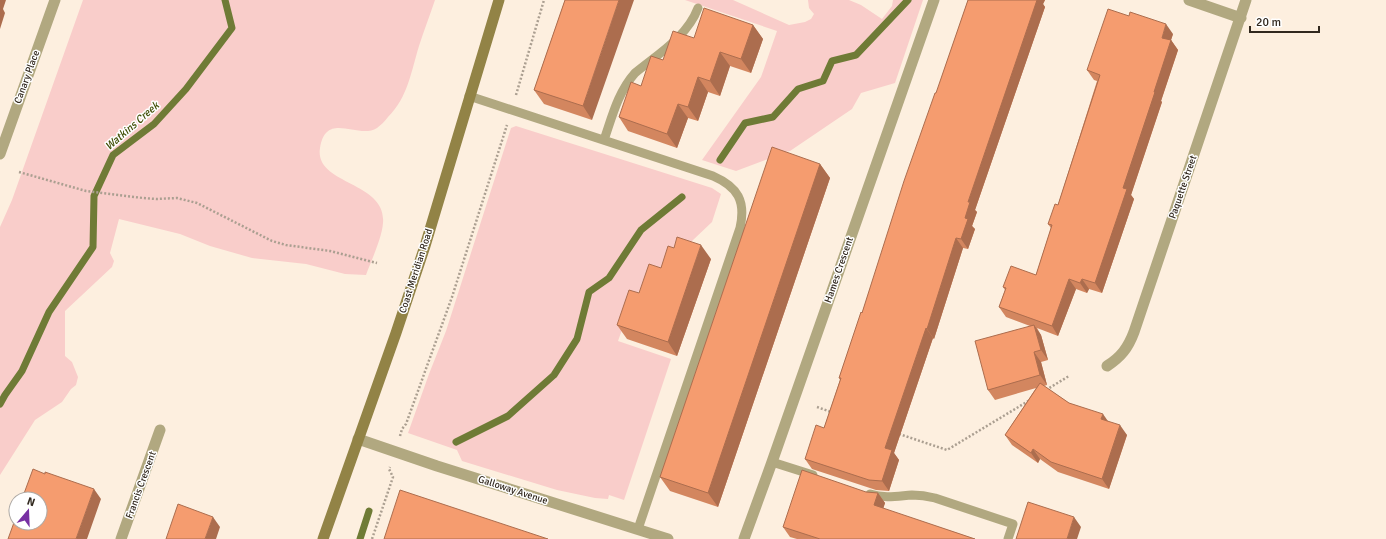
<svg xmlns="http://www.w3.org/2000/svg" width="1386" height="539" font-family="Signika,sans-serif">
  <rect width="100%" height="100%" fill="#fdefdf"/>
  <!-- green -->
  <path fill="#f9cdca" d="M83,0H435C430,15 424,30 419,46C411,72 408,97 388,117C385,121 381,125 377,128C358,140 326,110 320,148C314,185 387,181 383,223C382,238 371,261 366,275L345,274L306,264L252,258L210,246L180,234L119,219L110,253L114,261L112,267L65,311V356L72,362L78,377L76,385L71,389L62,402L35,420L0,475V227L12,200Z
    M685,0H733L789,25L805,22L811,19L814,14L809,8L808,0H849L861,5L882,19L892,6L893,0H923L895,83L861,93L852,109L790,151L770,155L768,159L736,171L702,160L761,77L777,31Z
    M516,126L712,188L721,194L712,222L634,296L618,341L671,359L624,500L609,495L608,499L595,498L557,490L462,461L457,450L408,433L429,374L446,331L511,128Z"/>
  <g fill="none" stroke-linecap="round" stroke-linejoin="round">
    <!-- stream -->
    <path stroke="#6f7b36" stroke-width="7" d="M720,160L745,123L773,117L798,89L823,81L832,61L856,55L908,0
      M0,404L5,395L22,371L49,312L93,247L94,196L113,155L154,124L186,89L232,28L225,0
      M456,442L508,416L554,375L577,339L589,292L609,278L641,230L682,197
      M360,539L369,511"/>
    <!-- path -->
    <path stroke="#ab9f91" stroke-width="2.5" stroke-dasharray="2 2" stroke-linecap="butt" d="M516,95L544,0
      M19,172L86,191L143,198L156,199L177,198L197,203L272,241L286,245L330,251L377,263
      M1046,390L1069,376
      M817,407L831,412
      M899,434L947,450L1030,400
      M400,436L402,429L406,424L452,297L507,125
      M372,539L393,477L389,469L390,467"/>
    <!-- service -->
    <path stroke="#b1a880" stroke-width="9" d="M469,96L713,176C738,187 746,201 740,228L638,529
      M604,140C612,117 618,92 635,73C658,54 687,37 698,8
      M772,462L813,475
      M870,494C885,499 898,496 912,495C920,495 927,496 935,498L1013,524L1008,539"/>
    <!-- minor -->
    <path stroke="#b1a880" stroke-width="11" d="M1189,0L1241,18
      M0,154L55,0
      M1107,366C1121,357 1128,348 1134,332L1246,0
      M358,439L437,466L668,539
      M121,539L160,430
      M744,539L772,462L934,0"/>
    <!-- secondary -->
    <path stroke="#928346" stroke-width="11" d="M323,539L396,333L425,246L499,0"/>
  </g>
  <!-- wall -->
  <path fill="#d3865f" d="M565,0L592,120L544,104L534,90Z
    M968,0H1045L1043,4L1045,7L975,210L977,212L972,226L975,229L968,249L963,248L934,339L933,338L894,453L899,460L889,491L876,490L812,469L805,459L824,428L840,380L839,378L862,313Z
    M753,25L763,39L751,73L730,66L720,96L708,92L698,121L688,118L677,148L628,131L619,117L641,86L663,60L694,38Z
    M1173,34L1171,40L1178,50L1161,101L1162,102L1131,195L1134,199L1102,293L1089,289L1087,293L1076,289L1058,336L1037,328L1041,335L1048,360L1041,362L1047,385L1044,386L1069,403L1107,421L1127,435L1109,489L1058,472L1040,459L1038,463L1012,445L1005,435L1036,388L995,400L988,390L1030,326L1006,317L999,307L1005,290L1003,287L1036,275L1051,228L1048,224L1058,205L1097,81L1094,80L1087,70Z
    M820,164L830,178L718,507L670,491L660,477Z
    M711,259L677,356L627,339L617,325L639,293L661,268Z
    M866,492L878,493L885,503L883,509L975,539H797L790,537L783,527Z"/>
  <!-- shaded-wall -->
  <path fill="#ac6d4e" d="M0,0H6L3,9L5,13L0,29Z
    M619,0H634L592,120L583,106Z
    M1037,0H1045L1043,4L1045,7L975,210L977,212L972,226L975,229L968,249L961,239L968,202Z
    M1166,24L1173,34L1171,40L1178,50L1161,101L1162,102L1131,195L1134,199L1102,293L1095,283L1123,188L1154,92L1162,38Z
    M753,25L763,39L751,73L741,59Z
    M720,52L730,66L720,96L710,81Z
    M698,77L708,92L698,121L688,107Z
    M678,104L688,118L677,148L667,134Z
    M820,164L830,178L718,507L708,493Z
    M956,238L963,248L934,339L927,329Z
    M701,245L711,259L677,356L668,342Z
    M1069,279L1076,289L1058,336L1052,326Z
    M1082,279L1089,289L1087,293L1080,283Z
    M1034,325L1041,335L1048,360L1041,350Z
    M926,328L933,338L894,453L899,460L889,491L882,481L885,448Z
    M1034,352L1041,362L1047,385L1040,375Z
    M1103,414L1110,424L1101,419Z
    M1120,425L1127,435L1109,489L1102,479Z
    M1033,449L1040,459L1038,463L1031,453Z
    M94,489L101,499L87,539H76Z
    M878,493L885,503L881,515L874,505Z
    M213,517L220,527L216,539H205Z
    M1074,517L1081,527L1077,539H1067Z"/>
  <!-- building -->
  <path fill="#f59c6f" stroke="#ac6d4e" d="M565,0H619L583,106L534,90Z
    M968,0H1037L968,202H970L965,218L968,219L961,239L956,238L927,329L926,328L885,448L892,450L882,481L869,480L805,459L816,425L824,428L841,378H839L861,312L862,313L904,181L935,93H936Z
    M704,8L753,25L741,59L720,52L710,81L698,77L688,107L678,104L667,134L619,117L631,82L641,86L651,56L663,60L673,31L694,38Z
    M1108,9L1129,16L1130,12L1166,24L1162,38L1171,40L1154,92H1155L1123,188L1127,189L1095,283L1082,279L1080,283L1069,279L1052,326L999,307L1006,288L1003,287L1011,266L1036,275L1052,225L1048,224L1055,204L1058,205L1100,75L1087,70Z
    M772,147L820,164L708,493L660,477Z
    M677,237L701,245L668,342L617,325L629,290L639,293L649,264L661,268L668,246L674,248Z
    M1034,325L1041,350L1034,352L1040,375L988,390L975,341Z
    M1040,383L1069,403L1103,414L1101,419L1120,425L1102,479L1051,462L1033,449L1031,453L1005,435Z
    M33,469L45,474V472L94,489L76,539H8L16,517V523H40V499H22Z
    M802,470L866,492L878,493L874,505L975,539H820L783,527Z
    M400,490L548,539H384Z
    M1028,502L1074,517L1067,539H1016Z
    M178,504L213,517L205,539H166Z"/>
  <g text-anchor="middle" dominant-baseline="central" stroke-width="3" stroke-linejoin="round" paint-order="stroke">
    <!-- street labels -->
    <g font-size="10" fill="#31281e" stroke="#fff">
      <text transform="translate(27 77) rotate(-70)">Canary Place</text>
      <text transform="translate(1183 187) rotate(-71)">Paquette Street</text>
      <text transform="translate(839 270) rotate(-71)">Hames Crescent</text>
      <text transform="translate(416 271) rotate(-72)">Coast Meridian Road</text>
      <text transform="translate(141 485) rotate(-70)">Francis Crescent</text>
      <text transform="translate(513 490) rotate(18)">Galloway Avenue</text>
    </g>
    <!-- water labels -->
    <g font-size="11" font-style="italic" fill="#414e06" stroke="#fff">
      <text transform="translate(132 126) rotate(-41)">Watkins Creek</text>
    </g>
  </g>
  <!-- north arrow -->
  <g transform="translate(28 511) rotate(19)"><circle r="19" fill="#ffffff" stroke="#ada9a5"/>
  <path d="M0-3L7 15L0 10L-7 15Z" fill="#7730a3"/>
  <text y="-6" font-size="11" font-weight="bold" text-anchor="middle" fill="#31281e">N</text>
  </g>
  <!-- scale -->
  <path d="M1250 26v6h69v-6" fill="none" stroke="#31281e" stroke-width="2"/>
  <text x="1256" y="26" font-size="12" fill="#31281e" stroke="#ffffff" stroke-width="3" paint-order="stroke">20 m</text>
</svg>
